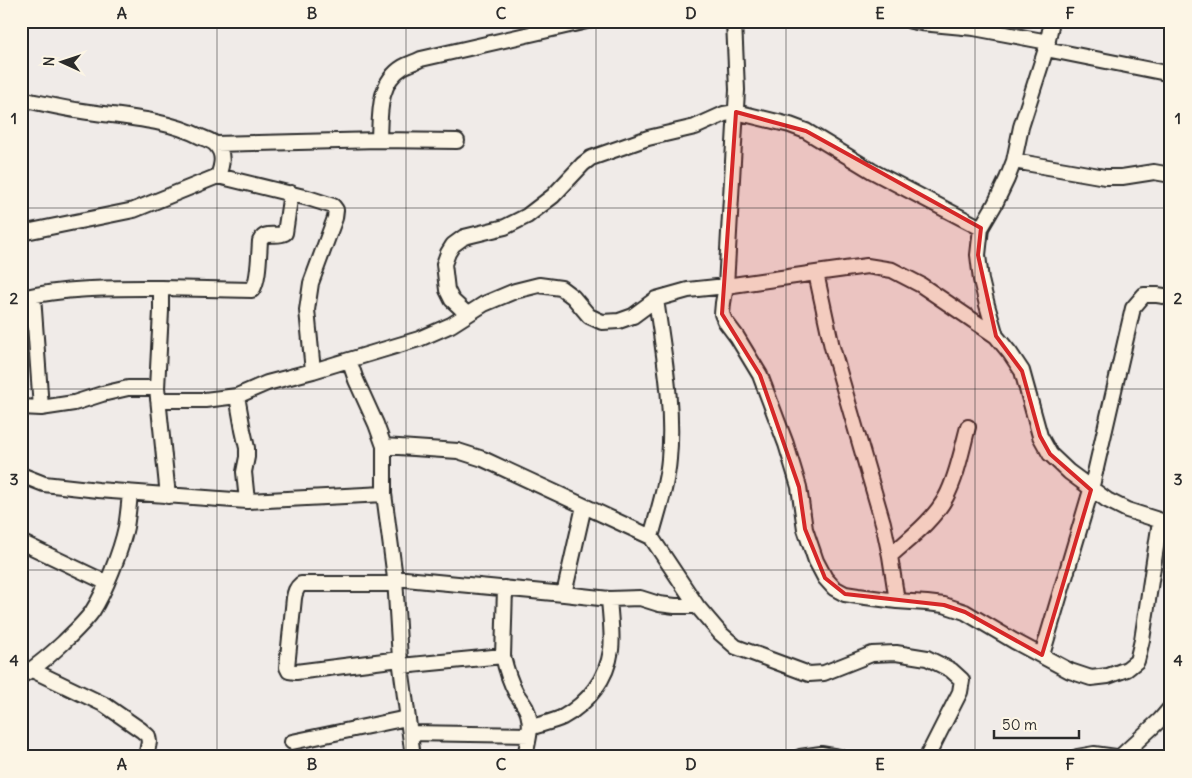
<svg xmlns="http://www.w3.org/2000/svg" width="1192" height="778" font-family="Delius,sans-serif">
  <rect width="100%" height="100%" fill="#f0ebe8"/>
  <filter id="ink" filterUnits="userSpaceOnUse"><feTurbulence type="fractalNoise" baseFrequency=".02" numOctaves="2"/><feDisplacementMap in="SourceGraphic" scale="10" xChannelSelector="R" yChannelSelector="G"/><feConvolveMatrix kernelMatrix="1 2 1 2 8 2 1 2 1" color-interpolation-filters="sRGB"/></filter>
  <g filter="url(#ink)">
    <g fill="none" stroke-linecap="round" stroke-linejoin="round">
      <!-- minor casing -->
      <g stroke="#2b2b2b" stroke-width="18">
        <path id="minor" d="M734,21L737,90L726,286L723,303L722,314L725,321L737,337L760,375L786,444L799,487L805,529L816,561L825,578L834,588L845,594L858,596L897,601L927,603L944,605L965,612L1014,641L1070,671L1091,678L1108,676L1127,669L1137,661L1142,640L1160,521
          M911,21L921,23L974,28L1048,42
          M1052,21L1046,49L1021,127L1014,161L1007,179L995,204L981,228L978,255L981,280L987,305L996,336L1010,353L1022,371L1040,436L1050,454L1069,472L1107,500L1127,510L1171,524
          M1046,49L1171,74
          M21,99C41,103 61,108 82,111C121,117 166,119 201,137C206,139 212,141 215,144C225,154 222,165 218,176
          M379,140C380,114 378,82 403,67C408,64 415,62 421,59L587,21
          M215,144L379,140L457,141
          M1014,161L1105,177H1122L1154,172L1171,175
          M21,233L134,210L218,176L308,198L333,206L336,210L335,218L311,283L307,310L313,371
          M816,273L832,347L883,523L890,556L897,601
          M161,288L252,290C259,282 259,253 260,241C266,230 275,238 285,233L291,193
          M33,296L41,408
          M21,298C68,287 114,288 161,288V311L157,388L168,496
          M467,314L452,300L447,290L444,264L448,253L453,245L464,237L505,227L527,216L553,196L583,164L591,158L648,138L695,127L724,114L736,112L790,125L806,131L872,171L981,228
          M349,360L419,339L451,325L484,304L515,291L539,285L561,288L573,297L589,316L602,322L619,321L633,316L656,299L688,290L726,286L816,273L867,266L892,270L921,285L996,336
          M237,396L243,430L247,448V457L244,472L247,501
          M158,400H205L237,396L267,383L313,371L349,360L356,380L376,424L384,446V494
          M21,407L41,408L74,403L102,394L128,388H157
          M384,446L458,451L483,459L651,537L697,606L720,633L736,647L809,674L824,673L872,654L896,653L927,658L951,670L962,680L960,692L927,757
          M21,475L44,484L98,490L247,501L384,494L395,578L400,659L413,757
          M651,537C658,511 667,485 669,459C674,406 663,351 656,299
          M21,542L107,583
          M890,556C909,539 934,520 946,497C957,477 962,449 968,427
          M395,578L564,594L609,599L640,598L659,604L675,606H697
          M395,584H301C296,588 295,592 294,598L287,667L289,671L296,672L400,659
          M505,588L503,656C506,669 510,682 516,693C521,701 528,708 529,718C532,730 527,744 525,757
          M564,594L584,506
          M1042,655L1091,490L1133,308L1144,295H1157L1171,297
          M401,666L503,656
          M32,670L105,705L141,730L148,736L149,742L146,757
          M21,676C37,667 50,655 63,643C73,633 84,623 92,612C105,592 121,551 126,527C128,516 129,504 130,493
          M530,728C541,724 552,722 563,717C588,703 607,679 611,650C613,636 610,614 609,599
          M410,733L529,735
          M292,742L407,718
          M800,757L821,754L839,757
          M1077,757L1094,754L1116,757
          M1120,757L1160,720L1171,707"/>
      </g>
      <!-- minor -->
      <use href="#minor" stroke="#fcf5e5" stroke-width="14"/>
    </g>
  </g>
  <!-- marked area -->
  <path fill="#d62828" fill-opacity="0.2" stroke="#d62828" stroke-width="4" stroke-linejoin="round" d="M736,112L806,131L981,228L978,255L996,336L1022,371L1040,436L1050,454L1091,490L1042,655L965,612L944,605L845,594L825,578L805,529L799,487L760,375L722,314Z"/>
  <!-- grid -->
  <path fill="none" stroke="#2b2b2b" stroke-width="1" stroke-opacity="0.55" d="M217,21V757M406,21V757M596,21V757M786,21V757M975,21V757M21,208H1171M21,389H1171M21,570H1171"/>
  <!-- margin -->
  <rect width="1192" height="778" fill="none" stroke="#fcf5e5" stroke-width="55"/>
  <!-- north arrow -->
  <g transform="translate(62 62) rotate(273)" stroke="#fcf5e5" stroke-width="4" paint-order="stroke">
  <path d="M0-4L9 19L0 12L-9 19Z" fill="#2b2b2b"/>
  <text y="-8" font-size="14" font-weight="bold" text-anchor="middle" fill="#2b2b2b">N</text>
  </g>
  <!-- scale -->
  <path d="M994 730v8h85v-8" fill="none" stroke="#2b2b2b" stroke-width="2.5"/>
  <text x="1002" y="730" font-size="15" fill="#2b2b2b" stroke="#fcf5e5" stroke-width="4" paint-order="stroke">50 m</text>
  <rect x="28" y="28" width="1136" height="722" fill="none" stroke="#2b2b2b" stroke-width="2"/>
  <g font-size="16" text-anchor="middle" font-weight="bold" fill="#2b2b2b">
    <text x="122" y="19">A</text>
    <text x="312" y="19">B</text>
    <text x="501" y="19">C</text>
    <text x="691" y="19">D</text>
    <text x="880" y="19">E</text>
    <text x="1070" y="19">F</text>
    <text x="14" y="124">1</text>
    <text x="1178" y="124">1</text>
    <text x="14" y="304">2</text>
    <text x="1178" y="304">2</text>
    <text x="14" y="485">3</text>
    <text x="1178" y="485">3</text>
    <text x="14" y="666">4</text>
    <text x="1178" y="666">4</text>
    <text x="122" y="770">A</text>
    <text x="312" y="770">B</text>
    <text x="501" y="770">C</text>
    <text x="691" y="770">D</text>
    <text x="880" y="770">E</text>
    <text x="1070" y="770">F</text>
  </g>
</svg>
